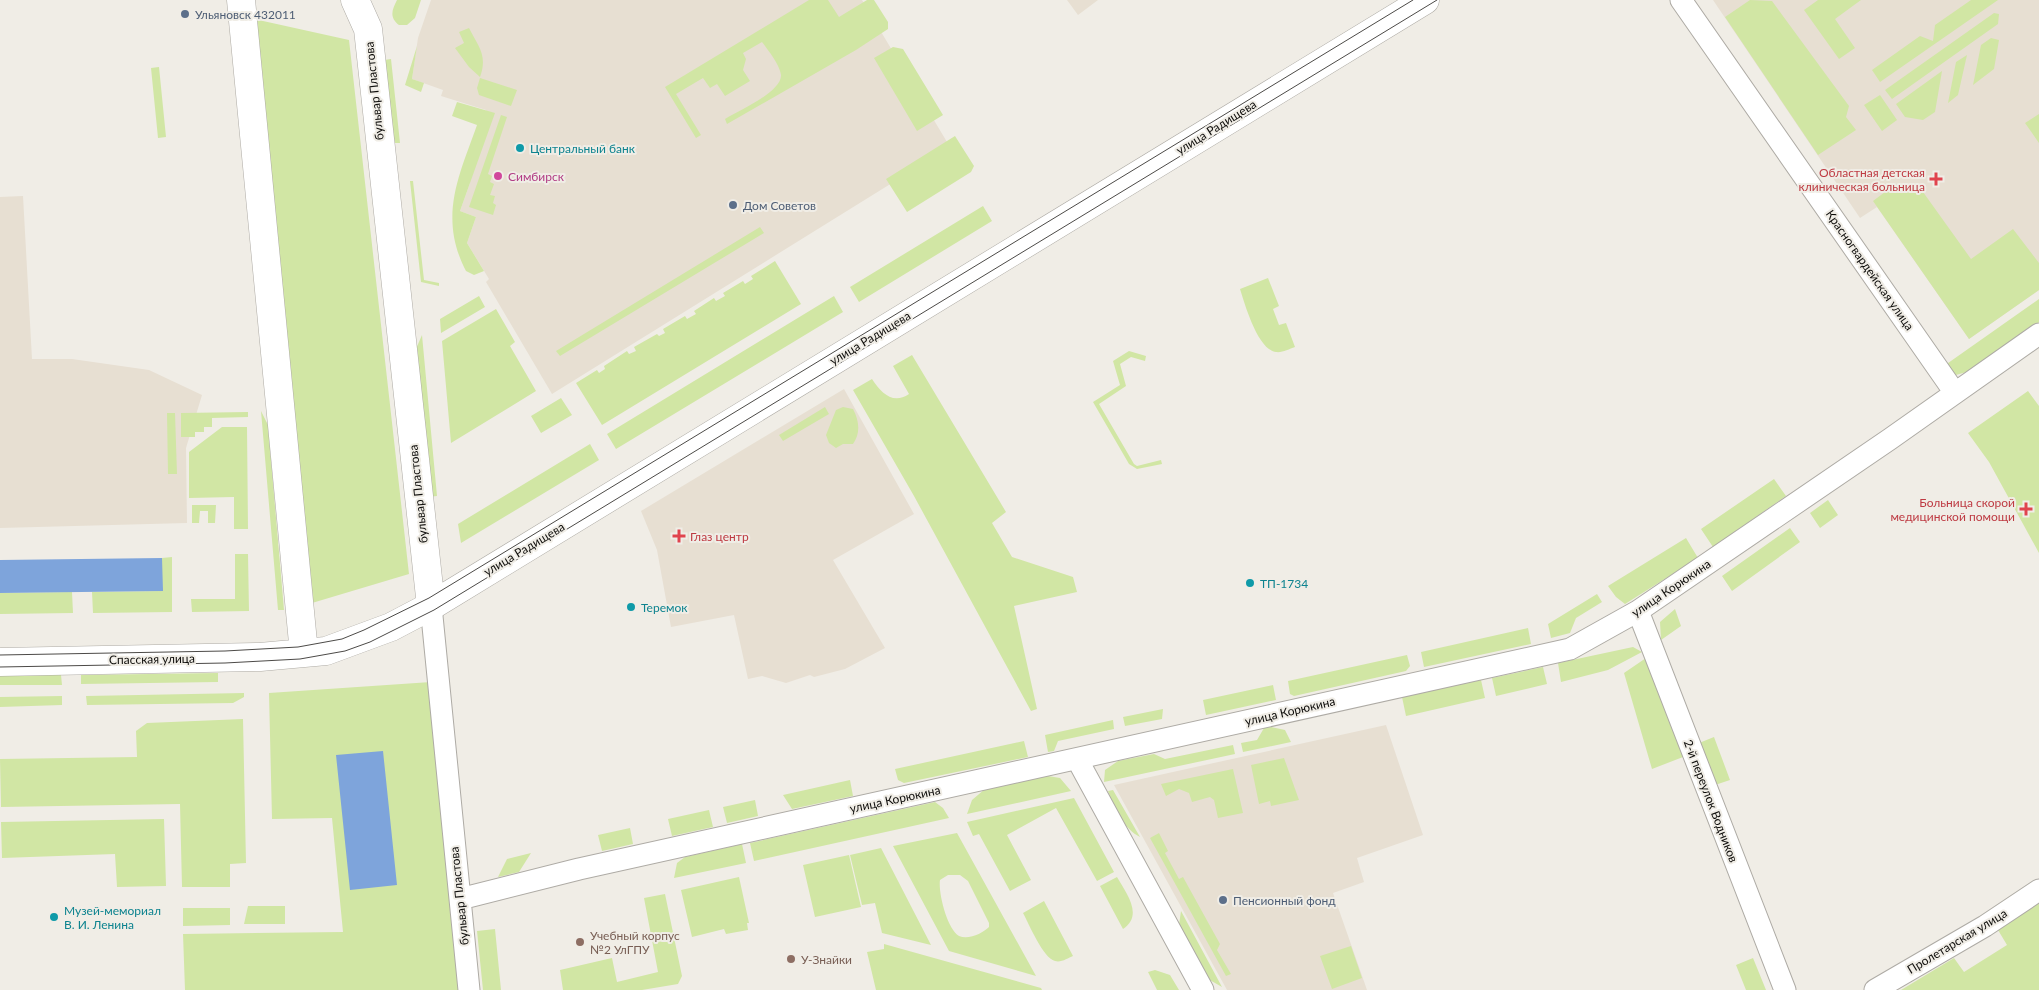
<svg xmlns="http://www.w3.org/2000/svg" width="2039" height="990" font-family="Lato,sans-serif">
  <rect width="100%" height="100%" fill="#f0ede6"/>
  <!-- built -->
  <path fill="#e7dfd2" d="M431,0H862L950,147L552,394L486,282L489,279L467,243L476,217L460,211L470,183L462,179L486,110L441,96L443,90L412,79L418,38Z
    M1067,0H1098L1078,15Z
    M1713,0H2039V290L1969,339L1877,207L1860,218Z
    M23,196L32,359H72L149,370L202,395L186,448L187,523L0,528V197Z
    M844,389L914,514L833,560L885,648L845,669L814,677L810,675L786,683L762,676L748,679L734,615L671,627L657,550L641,511Z
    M1386,725L1423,835L1357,858L1364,882L1333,893L1367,990H1227L1114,785Z"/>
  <!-- green -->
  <path fill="#d1e6a4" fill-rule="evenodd" d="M397,0H421L415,18L407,25H399C389,17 392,10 397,0Z
    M809,0H828L839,17L867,0H874L888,22V29L856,50L727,124L725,119C738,111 782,92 781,75C780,65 768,50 762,42L743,53L746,59L743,70L750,81L725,96L717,84L710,88L703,78L676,94L701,135L696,138L665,87Z
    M1750,0L1772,1L1849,106L1846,117L1856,130L1818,155L1725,17Z
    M1818,0H1861L1835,19L1855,48L1839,59L1804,10Z
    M1971,0H1998L1880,82L1872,70L1920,36L1933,41L1935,25Z
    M1994,13L1999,14L1998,24L1892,99L1885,90Z
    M254,19L349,40L409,574L312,603Z
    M469,28C478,46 488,55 480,77L469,67L455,48L464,43L459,32Z
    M1991,38L1999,40L1994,69L1973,85L1981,45Z
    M417,46L412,79L424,83L421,92L405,85Z
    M893,47L903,49L943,115L917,131L874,58Z
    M1967,55L1958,95L1948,103L1956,62Z
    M391,59L400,143H393L384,60Z
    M159,67L166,137L158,138L151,68Z
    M1942,71L1935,112L1923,120L1905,117L1896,104Z
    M480,78L517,90L511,106L479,95L477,88Z
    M1880,95L1897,120L1882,131L1864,105Z
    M457,102L495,113L460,211L476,217L467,243L484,271L474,275L466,271C438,217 459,176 477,125L452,116Z
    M2039,114V143L2025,123Z
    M501,115L507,117L488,174L492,176L490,182L494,184L490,195L495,196L493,203L496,205L493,215L469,207Z
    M955,136L974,166L971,172L907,212L886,179Z
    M410,181H413L424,280L439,283V286L421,282Z
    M1918,185L1971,259L2013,229L2039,263V290L1969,339L1873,201L1893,186Z
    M983,206L992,221L859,302L850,287Z
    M760,227L764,233L560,356L556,351Z
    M775,261L801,304L602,425L576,383L597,370L599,373L605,369L604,366L627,351L629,354L636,351L634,347L657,334L659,336L665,333L663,329L685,316L687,319L696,314L694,311L714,298L716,301L725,296L723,293L743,281L745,284L753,279L751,276Z
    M1268,278L1279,306L1273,309L1279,325L1286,323L1295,347C1289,349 1282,353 1276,352C1258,350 1245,305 1240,289Z
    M479,296L485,307L441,333L440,319Z
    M834,296L843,312L616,449L607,434Z
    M2039,299V322L1970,371L1956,375L1941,368Z
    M496,309L515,342L510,346L536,391L451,443L442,341Z
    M422,335L437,496L428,497L415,351Z
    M1129,351L1146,356L1145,361L1131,357L1120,364L1126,386L1099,404L1134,464L1137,466L1161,460L1162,464L1137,469L1129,464L1093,402L1120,385L1113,361Z
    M912,355L1006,512L992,523L1012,557L1073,577L1077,592L1014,606L1037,709L1031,711L914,496L853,390L872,379C881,393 893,405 909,394L893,366Z
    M2028,391L2039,406V553L1989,462L1968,433Z
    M561,398L572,415L541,433L531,416Z
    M825,407L829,414L783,441L779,435Z
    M843,407L853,409C859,420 861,433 853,444H843L836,448L829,443L826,435L836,410Z
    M261,411L268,425L284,610H278Z
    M248,412V417L212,418V427H204V432H195V437H181V413Z
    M167,413H175L177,474H168Z
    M222,427H247L248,529H234V497L189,498V452Z
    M590,444L599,460L461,543L458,524Z
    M1774,479L1786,496L1713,547L1701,529Z
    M1828,500L1838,515L1820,528L1810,513Z
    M192,505H216L215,523H208V511H200L199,523H192Z
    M1790,528L1800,542L1732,591L1722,576Z
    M1686,538L1698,558L1625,604L1616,597L1608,586Z
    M235,554H248L249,611L192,612L191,599H235Z
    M172,557V612L93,613L92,592L162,591V558Z
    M72,592L73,613L0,614V593Z
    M1597,594L1602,602L1576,618L1570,633L1551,638L1548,624Z
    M1675,609L1681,626L1661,640L1660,622Z
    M1528,628L1531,644L1424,667L1421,652Z
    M1633,647L1642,652L1608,670L1561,682L1558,663Z
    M1407,655L1410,666L1406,671L1294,696L1290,694L1288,681Z
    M1646,658L1683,757L1652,769L1624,673Z
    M1543,667L1547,684L1496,696L1492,678Z
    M218,673V682L81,684V675Z
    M0,675H61L62,685H0Z
    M1481,680L1485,698L1406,716L1402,697Z
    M431,682L462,990H185L183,934L343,932L332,818L272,819L269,693Z
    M1273,685L1276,700L1206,715L1203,700Z
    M244,693V697L233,703L87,705L86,696Z
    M62,696V705L0,707V697Z
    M1163,709L1162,719L1125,726L1123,717Z
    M243,719L246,863L230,864V887H182L180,804L1,807L0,759L137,757L136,731L147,723Z
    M1113,720L1114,729L1058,741L1054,751L1048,752L1045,735Z
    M1271,727L1285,730L1291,742L1243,752L1241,743L1257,740L1264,728Z
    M1714,737L1730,780L1715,785L1699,743Z
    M1024,741L1028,757L904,783L898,780L895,769Z
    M1233,745L1235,754L1104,782L1105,770L1118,761L1154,754L1165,759Z
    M1284,758L1299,800L1271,806L1270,801L1259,804L1251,765Z
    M1233,769L1243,813L1218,818L1214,800L1210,797L1192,802L1189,793L1179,789L1166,796L1161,784Z
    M1048,776L1060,778L1071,791L967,814L972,800L985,789Z
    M850,780L853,796L792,809L783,795Z
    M1113,790L1140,837C1124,829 1114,808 1108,791Z
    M1074,798L1114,872L1097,881L1056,808L1007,835L1031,880L1010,891L979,834L973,836L967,822Z
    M755,800L758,816L727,823L723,807Z
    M935,802L943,808L949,818L754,861L750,843Z
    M709,810L713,827L672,836L668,819Z
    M164,819L166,886L117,887L115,854L2,858L1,822Z
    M630,828L633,844L602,851L598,835Z
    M957,833L1036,976L949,951L893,846ZM948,875H960L968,881L989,923V927C983,933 969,940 959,936C947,929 938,892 940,880Z
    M1159,833L1168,851L1165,853L1179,879L1183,877L1220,944L1217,950L1231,974L1226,976L1150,838Z
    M742,844L746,863L674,878L677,863L685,857Z
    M881,848L931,945L882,933L875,903L862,905L850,855Z
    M531,853L519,872L498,877L507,859Z
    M849,855L861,907L815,917L803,865Z
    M739,877L749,923H747L748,930L726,934L724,929L692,937L681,890Z
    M1117,877C1126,893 1144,915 1123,929L1100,886Z
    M665,894L682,976L678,984L642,990H563L560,970L612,958L617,982L658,972L644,898Z
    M1044,901L1073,956C1068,958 1061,963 1055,961C1043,958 1029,924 1023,913Z
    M2039,902V990H1901L1954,958L1964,972L2007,945L1998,930Z
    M248,906H285V924H244Z
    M183,908H230V925L183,926Z
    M1181,911L1222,987L1208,979L1179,925Z
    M495,929L501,990H483L477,931Z
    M884,944L1041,988L1042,990H876L867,952L884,949Z
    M1351,946L1362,978L1332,989L1320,956Z
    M1753,958L1766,990H1746L1736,965Z
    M1155,970L1170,975L1179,990H1157L1148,972Z"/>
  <!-- water -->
  <path fill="#7ea4db" d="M162,558L163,591L0,593V560Z
    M383,751L397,885L350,890L336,755Z"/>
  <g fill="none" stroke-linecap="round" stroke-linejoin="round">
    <!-- street casing -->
    <g stroke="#aeaba5" stroke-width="23">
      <path id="street" d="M1681,0L1955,393
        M431,606L469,990
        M1638,611L1785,990
        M1077,759L1203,990
        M460,899L579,869L1570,649L1638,611L1890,439L2039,334
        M1875,990L1985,926L2039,890"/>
    </g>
    <!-- secondary casing -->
    <g stroke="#aeaba5" stroke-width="29">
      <path id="secondary" d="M241,0L304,653
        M355,0L368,29L431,606
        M0,662L260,657L326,651L391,627L431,606L1425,0"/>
    </g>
    <!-- street -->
    <use href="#street" stroke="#fff" stroke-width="21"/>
    <!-- secondary -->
    <use href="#secondary" stroke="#fff" stroke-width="28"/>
    <!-- tram -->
    <path stroke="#4c4a47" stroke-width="1" d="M0,655L225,651L298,647L342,639L364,630L429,598L1413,0
      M0,667L225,663L300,659L345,651L370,642L434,610L1437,0"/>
  </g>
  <!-- markers -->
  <g fill="#5c6f8a" stroke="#f0ede6" stroke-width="2">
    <circle cx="185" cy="14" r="5"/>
    <circle cx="733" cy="205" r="5"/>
    <circle cx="1223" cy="900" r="5"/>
  </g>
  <g fill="#0f9aa8" stroke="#f0ede6" stroke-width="2">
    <circle cx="520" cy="148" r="5"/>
    <circle cx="1250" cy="583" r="5"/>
    <circle cx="631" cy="607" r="5"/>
    <circle cx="54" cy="917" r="5"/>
  </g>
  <circle fill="#d1479c" stroke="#f0ede6" stroke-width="2" cx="498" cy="176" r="5"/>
  <g fill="#e0444e" stroke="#f0ede6" stroke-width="2">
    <path d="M1933.5 171.5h5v5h5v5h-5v5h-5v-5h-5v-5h5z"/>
    <path d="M2023.5 501.5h5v5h5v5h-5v5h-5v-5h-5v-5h5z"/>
    <path d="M676.5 528.5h5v5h5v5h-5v5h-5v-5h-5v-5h5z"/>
  </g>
  <g fill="#8d6e63" stroke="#f0ede6" stroke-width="2">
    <circle cx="580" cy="942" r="5"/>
    <circle cx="791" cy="959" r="5"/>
  </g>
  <g text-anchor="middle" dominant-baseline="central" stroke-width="4" stroke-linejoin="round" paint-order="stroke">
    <!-- service labels -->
    <g font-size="12" fill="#4e5e75" stroke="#f0ede6" text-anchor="start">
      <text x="195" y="14">Ульяновск 432011</text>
      <text x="743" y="205">Дом Советов</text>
      <text x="1233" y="900">Пенсионный фонд</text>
    </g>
    <!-- street labels -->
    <g font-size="12" fill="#0e0d0b" stroke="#f0ede6">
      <text transform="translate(374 91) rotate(-96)">бульвар Пластова</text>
      <text transform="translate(1216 127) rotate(-32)">улица Радищева</text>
      <text transform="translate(1870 270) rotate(55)">Красногвардейская улица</text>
      <text transform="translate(870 338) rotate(-31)">улица Радищева</text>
      <text transform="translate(418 494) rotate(-96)">бульвар Пластова</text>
      <text transform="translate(524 549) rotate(-31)">улица Радищева</text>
      <text transform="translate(1671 588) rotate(-34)">улица Корюкина</text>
      <text transform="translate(152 659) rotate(-1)">Спасская улица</text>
      <text transform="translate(1290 711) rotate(-13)">улица Корюкина</text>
      <text transform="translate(895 799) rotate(-12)">улица Корюкина</text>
      <text transform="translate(1711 801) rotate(69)">2-й переулок Водников</text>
      <text transform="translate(459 896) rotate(-96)">бульвар Пластова</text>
      <text transform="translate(1957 941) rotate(-31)">Пролетарская улица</text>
    </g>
    <!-- culture labels -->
    <g font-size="12" fill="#0d838f" stroke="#f0ede6" text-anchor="start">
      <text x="530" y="148">Центральный банк</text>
      <text x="1260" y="583">ТП-1734</text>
      <text x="641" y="607">Теремок</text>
      <text x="64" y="910">Музей-мемориал<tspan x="64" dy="14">В. И. Ленина</tspan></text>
    </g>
    <!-- health labels -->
    <g font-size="12" fill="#be3a42" stroke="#f0ede6" text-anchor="end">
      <text x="1925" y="172">Областная детская<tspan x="1925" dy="14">клиническая больница</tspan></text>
      <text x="2015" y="502">Больница скорой<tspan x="2015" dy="14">медицинской помощи</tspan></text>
      <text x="690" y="536" text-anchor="start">Глаз центр</text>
    </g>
    <!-- hotel labels -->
    <g font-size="12" fill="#b23c85" stroke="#f0ede6" text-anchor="start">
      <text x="508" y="176">Симбирск</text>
    </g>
    <!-- education labels -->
    <g font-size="12" fill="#785e54" stroke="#f0ede6" text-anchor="start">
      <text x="590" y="935">Учебный корпус<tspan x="590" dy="14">№2 УлГПУ</tspan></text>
      <text x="801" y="959">У-Знайки</text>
    </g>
  </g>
</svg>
